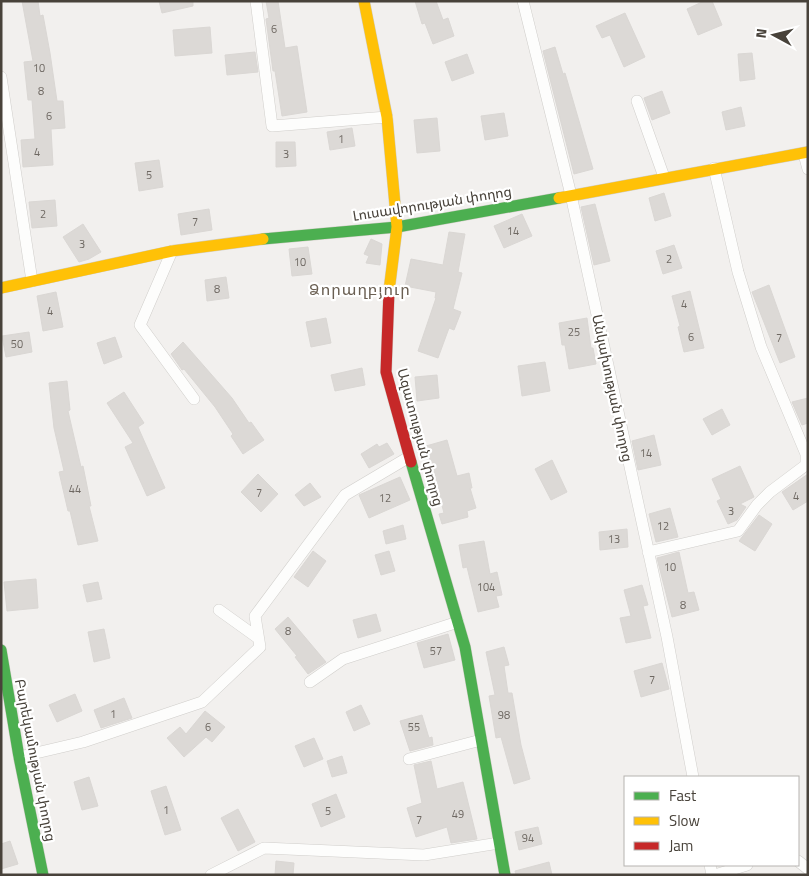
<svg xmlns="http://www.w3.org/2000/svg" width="809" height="876" font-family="'Titillium Web','Noto Sans Armenian',sans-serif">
  <rect width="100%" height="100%" fill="#f2f0ee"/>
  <!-- building -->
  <path fill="#dcd9d6" stroke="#dad7d4" d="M22,1H38L40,16L43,15L50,53L57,101H63L65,128L51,129L53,165L23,167L21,140L35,139L32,100H28L24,62L33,61Z
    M159,1H193V6L162,13Z
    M266,1H278L285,48L297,46L307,112L282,116L275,71H273L266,19L269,18Z
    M415,1H436L443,20L448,18L454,36L433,44L425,23L422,24Z
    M704,1H712L722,25L698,35L687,9Z
    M625,13L645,57L624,67L610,35L602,38L596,26Z
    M210,27L212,53L175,56L173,30Z
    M555,47L563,74L565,73L593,169L574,174L543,51Z
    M255,52L258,72L227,75L225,55Z
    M752,53L755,79L740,81L738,54Z
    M467,54L474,73L452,81L445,62Z
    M662,91L670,113L652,120L644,98Z
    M741,107L745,126L726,130L722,112Z
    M504,113L508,136L485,140L481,116Z
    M437,118L440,151L417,153L414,120Z
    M352,128L355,146L330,150L327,132Z
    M276,142H295L296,166L276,167Z
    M159,160L163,187L139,191L135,163Z
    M664,193L671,216L655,221L649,198Z
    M55,200L57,226L32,228L29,202Z
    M595,204L610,261L594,265L581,207Z
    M209,209L212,230L181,235L178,214Z
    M522,214L532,236L504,248L494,226Z
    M83,224L101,252L89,259L79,262L63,237Z
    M449,232L465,234L458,272L462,273L453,309L461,312L454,330L449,328L438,358L418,351L436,298H435L436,292L405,286L411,259L443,265Z
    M371,239L382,244L380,265L366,263L369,256L364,254Z
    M674,245L682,268L663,274L656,251Z
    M308,247L312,274L292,276L289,249Z
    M226,277L229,298L207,301L205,280Z
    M769,285L795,357L780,363L752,292Z
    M690,291L704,348L684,352L678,327L680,326L672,296Z
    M56,292L63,327L43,331L37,296Z
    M326,318L331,343L311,347L306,322Z
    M587,318L591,348H593L596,364L569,369L565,345H562L559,323Z
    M29,332L32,352L6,357L2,336Z
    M115,337L122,357L104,364L97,343Z
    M183,342L232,398L249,423L251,422L264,440L243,454L231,436L233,434L215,407L184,369L182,370L171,354Z
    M545,362L550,391L522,396L518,366Z
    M362,368L365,385L335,391L331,375Z
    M437,375L439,398L417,401L415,377Z
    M67,381L70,410L68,411L81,467L83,466L91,506H89L98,541L78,545L70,511H68L59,472L64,471L54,428L49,383Z
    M124,392L144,423L138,427L165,488L147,496L125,447L133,443L107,403Z
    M808,398V423L802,425L792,402Z
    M722,409L730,425L712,435L703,419Z
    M654,435L661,465L638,470L632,441Z
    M447,440L457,476L469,473L472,488H470L476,508L467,511L468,517L442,524L439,514L444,513L426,446Z
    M387,443L394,454L369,468L361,454L377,444L379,447Z
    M552,460L567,492L551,500L535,469Z
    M740,466L754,497L740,504L746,507L737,520L728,524L717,501L721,499L712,479Z
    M258,474L278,494L261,512L241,492Z
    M808,474V501L793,510L782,492Z
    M400,477L410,500L369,518L359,495Z
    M310,483L321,497L304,506L295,495Z
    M670,508L678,537L656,542L649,514Z
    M759,515L772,524L755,551L739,541Z
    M403,525L406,539L386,544L383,531Z
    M627,529L628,547L600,550L599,532Z
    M484,541L490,574L497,572L502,595L496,596L499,607L478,612L467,567L463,568L459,545Z
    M313,551L326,561L308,587L294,577Z
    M389,551L395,571L381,575L375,555Z
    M679,552L688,593L694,592L699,610L672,617L657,558Z
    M36,579L38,608L7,611L4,582Z
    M98,582L102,599L87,602L83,585Z
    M642,585L648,605L643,606L651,638L626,643L620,618L631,616L624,590Z
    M376,614L381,631L358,638L353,620Z
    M288,617L326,662L308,674L295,657L297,656L275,629Z
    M104,629L110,658L94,662L88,632Z
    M448,634L455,660L424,668L417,643Z
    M504,647L509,665L504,666L508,693H512L521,745L530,779L514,784L501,737L496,738L489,696L495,695L486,652Z
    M662,663L669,689L641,697L634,671Z
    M75,694L82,711L57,722L49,705Z
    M124,698L132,718L101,728L94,710Z
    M361,705L370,724L354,731L346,712Z
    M205,711L225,727L212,742L206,737L184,757L167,738L180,727L186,734Z
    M422,715L429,738L432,737L433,745L410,751L400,721Z
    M314,738L323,759L304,767L295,746Z
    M342,756L347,773L332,777L327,761Z
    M431,761L437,789L463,782L477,839L451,843L447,827L416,837L407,808L422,803L414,765Z
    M89,777L98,806L82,810L74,782Z
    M166,786L181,830L165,835L151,791Z
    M336,794L345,817L321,827L312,804Z
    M238,809L255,842L238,851L221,818Z
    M538,827L542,844L519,850L515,832Z
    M10,841L18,864L1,869V844Z
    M276,861L294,863L293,875H275Z
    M549,862L552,875H516L515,871Z"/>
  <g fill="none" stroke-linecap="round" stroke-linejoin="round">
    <!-- street casing -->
    <g stroke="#d0cecb" stroke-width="12">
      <path id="street" d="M256,1L272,126L387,117
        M523,1L571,195L667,637L693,777
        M1,77L32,281
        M637,101L664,177
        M804,154L808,169
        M172,251L140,325L194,399
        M648,552L738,531L757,505L770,492L806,465V454L761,347L738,272L714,168
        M219,610L258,638
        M310,682L343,659L458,622
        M19,757L83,742L202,702L260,647L255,616L345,495L409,457
        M409,759L481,740
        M798,861L808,869
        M710,865L712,875
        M211,875L264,848L424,855L499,843
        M715,875L747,865"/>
    </g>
    <!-- fast casing -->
    <g stroke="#d0cdc6" stroke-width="12">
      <path id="fast" d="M263,239L397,227L559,198
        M411,462L465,647L505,875
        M1,650L19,757L43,875"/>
    </g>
    <!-- slow casing -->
    <g stroke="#d0cdc6" stroke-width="12">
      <path id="slow" d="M364,1L387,117L397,227L389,291
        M559,198L808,152
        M1,288L172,251L263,239"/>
    </g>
    <!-- jam casing -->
    <g stroke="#d0cdc6" stroke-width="12">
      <path id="jam" d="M389,291L386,372L411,462"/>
    </g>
    <!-- street -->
    <use href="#street" stroke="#fdfdfc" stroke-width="11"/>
    <!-- fast -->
    <use href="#fast" stroke="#4caf50" stroke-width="11"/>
    <!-- slow -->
    <use href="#slow" stroke="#ffc107" stroke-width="11"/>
    <!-- jam -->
    <use href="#jam" stroke="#c62828" stroke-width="11"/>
  </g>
  <g text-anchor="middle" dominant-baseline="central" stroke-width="4.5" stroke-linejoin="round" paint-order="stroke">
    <!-- number labels -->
    <g font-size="11" fill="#6e6862">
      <text x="274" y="29">6</text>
      <text x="39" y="68">10</text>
      <text x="41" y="91">8</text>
      <text x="49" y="116">6</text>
      <text x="341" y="139">1</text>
      <text x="37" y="152">4</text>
      <text x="286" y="154">3</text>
      <text x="149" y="175">5</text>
      <text x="43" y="214">2</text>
      <text x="195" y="222">7</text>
      <text x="513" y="231">14</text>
      <text x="82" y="244">3</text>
      <text x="669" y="259">2</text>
      <text x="300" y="262">10</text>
      <text x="217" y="289">8</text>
      <text x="684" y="304">4</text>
      <text x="50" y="311">4</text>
      <text x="574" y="332">25</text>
      <text x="691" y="337">6</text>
      <text x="779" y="338">7</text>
      <text x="17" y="344">50</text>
      <text x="646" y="453">14</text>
      <text x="75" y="489">44</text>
      <text x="259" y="493">7</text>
      <text x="796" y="496">4</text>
      <text x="385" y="498">12</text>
      <text x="731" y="511">3</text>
      <text x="663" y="526">12</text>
      <text x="614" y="539">13</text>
      <text x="670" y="567">10</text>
      <text x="486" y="587">104</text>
      <text x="683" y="605">8</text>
      <text x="288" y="631">8</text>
      <text x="436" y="651">57</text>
      <text x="652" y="680">7</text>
      <text x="113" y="714">1</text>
      <text x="504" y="715">98</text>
      <text x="208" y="727">6</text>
      <text x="414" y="727">55</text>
      <text x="166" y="810">1</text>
      <text x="328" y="811">5</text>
      <text x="458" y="814">49</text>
      <text x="419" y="820">7</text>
      <text x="528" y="838">94</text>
    </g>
    <!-- street labels -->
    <g font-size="14" fill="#48423a" stroke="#fff">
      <text transform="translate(432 203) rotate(-9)">Լուսավորության փողոց</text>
      <text transform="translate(613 388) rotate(78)">Անկախության փողոց</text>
      <text transform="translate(421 437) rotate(75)">Ազատության փողոց</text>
      <text transform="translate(36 760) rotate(79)">Բարեկամության փողոց</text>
    </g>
    <!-- quarter labels -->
    <g font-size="16" letter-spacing="1" fill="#6a5f52" stroke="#fff">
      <text x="360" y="289">Ձորաղբյուր</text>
    </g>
  </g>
  <!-- border -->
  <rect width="809" height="876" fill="none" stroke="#48423a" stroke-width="5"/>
  <!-- legend -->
  <rect x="624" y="776" width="175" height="90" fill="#ffffff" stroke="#b6b3b0"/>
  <rect x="634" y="792" width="25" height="8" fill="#4caf50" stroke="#b6b3b0"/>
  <text x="669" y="801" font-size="15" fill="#48423a">Fast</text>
  <rect x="634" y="817" width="25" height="8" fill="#ffc107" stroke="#b6b3b0"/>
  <text x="669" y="826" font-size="15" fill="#48423a">Slow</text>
  <rect x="634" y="842" width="25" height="8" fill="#c62828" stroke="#b6b3b0"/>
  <text x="669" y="851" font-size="15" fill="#48423a">Jam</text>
  <!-- north arrow -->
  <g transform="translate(774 35) rotate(277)" stroke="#ffffff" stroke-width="4" paint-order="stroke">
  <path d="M0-4L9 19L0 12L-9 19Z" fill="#48423a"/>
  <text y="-8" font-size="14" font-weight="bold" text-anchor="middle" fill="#48423a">N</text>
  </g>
</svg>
